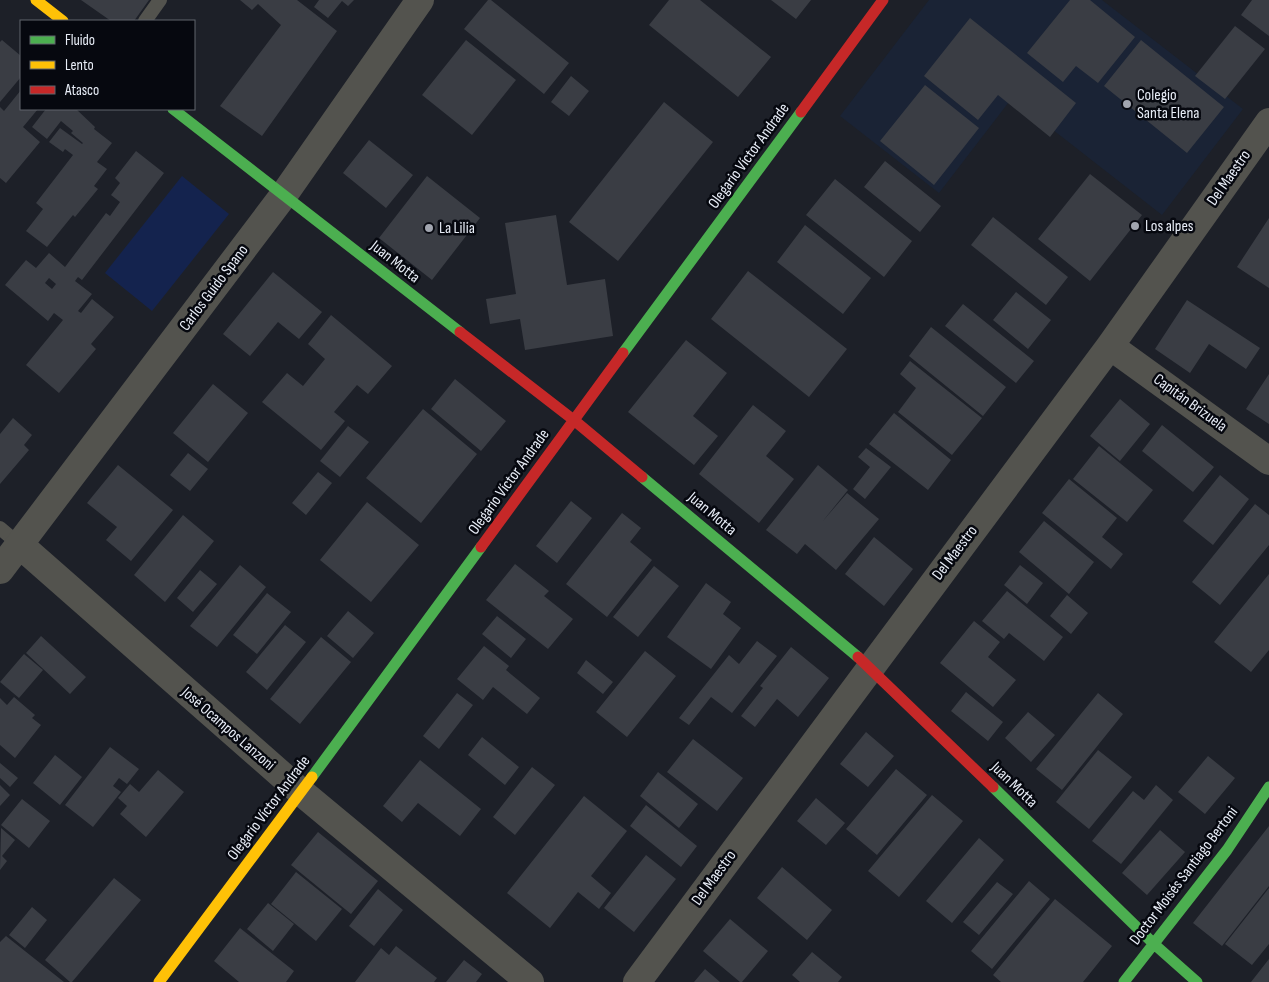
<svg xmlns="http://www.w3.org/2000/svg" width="1269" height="982" font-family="'Sofia Sans Condensed',sans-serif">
  <rect width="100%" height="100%" fill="#1d2028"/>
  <!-- built -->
  <path fill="#1a2335" d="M929,0H1102L1243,109L1162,215L1012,98L939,193L840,116Z"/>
  <!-- green -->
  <path fill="#14234e" d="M182,176L229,214L152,311L105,273Z"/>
  <!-- building -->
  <path fill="#3a3d44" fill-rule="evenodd" d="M81,0H149L134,21H111Z
    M240,0H297L337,31L262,136L220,106L281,25L258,4L252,10Z
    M319,0H354L348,6L342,1L328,18L314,7Z
    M488,0H491L569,63L544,94L464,29Z
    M669,0H700L771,57L738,97L649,25Z
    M771,0H811L796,19Z
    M1070,0H1090L1135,37L1098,83L1076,66L1063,82L1027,53Z
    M1252,0H1269V36L1241,15Z
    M970,18L1076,103L1050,137L998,95L978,120L924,76Z
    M1235,26L1265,49L1225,99L1195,76Z
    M2,40L21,56V77L0,102V42Z
    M466,40L516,80L472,135L422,95Z
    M1141,40L1224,107L1187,153L1104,86Z
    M571,76L589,91L569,116L551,102Z
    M925,85L979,128L934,185L880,141Z
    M21,90V109H38L23,127L40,142L6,183L0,178V107L4,111Z
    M664,102L713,142L618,261L569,222Z
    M46,109H76L95,127L94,129L112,143L97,162L107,169L94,186L98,189L75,217L73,215L47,247L26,231L43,209L36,203L73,155L65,149L63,152L49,142L60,128L82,144L83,143L71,133L73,131L61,121L47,139L32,127Z
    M369,140L413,175L386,208L343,173Z
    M136,151L164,173L82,280L78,277L75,281L92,294L78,311L81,313L92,299L114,317L91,344L96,349L59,393L26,365L63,320L54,313L48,321L5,285L26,260L36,268L49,253L65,267L106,213L110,216L120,202L111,195L120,183L115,178ZM49,278L56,284L52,289L45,283Z
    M885,161L941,206L920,232L864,187Z
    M1090,174L1142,215L1090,281L1038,239Z
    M427,176L480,218L432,280L379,238Z
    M835,179L912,241L884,277L806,215Z
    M556,215L567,285L605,279L613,336L525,350L520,319L490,324L486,299L516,294L505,223Z
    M993,217L1068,277L1046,305L971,245Z
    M1269,218V288L1237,267Z
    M805,225L871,278L843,314L777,262Z
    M748,271L847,349L809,397L711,319Z
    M273,272L322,312L299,339L278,322L250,356L223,334Z
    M1016,292L1051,320L1028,349L993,320Z
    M1187,300L1260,348L1246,369L1209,344L1190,373L1155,349Z
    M963,304L1034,361L1016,383L945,326Z
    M331,315L392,366L368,394L357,385L334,412L345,421L321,450L262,402L287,373L303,386L325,359L308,344Z
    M931,327L1006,387L983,416L909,356Z
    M686,340L727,373L693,416L718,436L694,465L628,412Z
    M910,361L982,418L952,455L898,412L916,388L900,374Z
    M1269,374V424L1246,409Z
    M455,379L506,421L481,451L431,409Z
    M213,384L248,413L208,462L173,433Z
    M1120,399L1150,424L1120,461L1090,436Z
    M753,405L786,431L766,456L794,479L759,523L699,474Z
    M423,409L477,454L421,523L366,478Z
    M894,413L951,460L928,490L869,444Z
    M13,418L32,435L24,445L29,450L0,484V434Z
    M1162,425L1214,467L1193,492L1142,451Z
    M348,426L369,442L340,477L320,461Z
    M1099,446L1153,490L1127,522L1073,479Z
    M866,448L891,467L865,499L853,489L870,467L858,457Z
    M188,453L208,469L190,491L170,475Z
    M118,465L173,510L131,561L106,540L117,527L87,503Z
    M818,465L848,490L822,522L847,493L879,519L836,570L805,544L797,554L766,530Z
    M318,472L332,483L306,515L292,503Z
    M1220,475L1249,499L1213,545L1183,521Z
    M1069,479L1117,518L1102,537L1123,554L1111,569L1042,513Z
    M571,501L592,518L557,563L536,546Z
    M367,502L419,545L371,602L320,560Z
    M1255,504L1269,515V545L1220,605L1192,582Z
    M622,513L641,528L630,542L652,560L607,617L566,584Z
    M183,515L214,541L165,602L134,575Z
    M1044,521L1094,562L1069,594L1019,552Z
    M874,537L913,569L884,606L845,574Z
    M515,564L549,591L544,596L573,619L548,649L486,600Z
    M240,565L266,587L217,647L190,626Z
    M1020,565L1043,583L1027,604L1004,585Z
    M654,566L679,586L638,637L613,617Z
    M200,570L217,584L193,612L177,598Z
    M1269,574V650L1251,672L1214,642Z
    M706,583L731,602L723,614L741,628L711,669L667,637Z
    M1007,591L1063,637L1044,661L1009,633L1004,639L982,621Z
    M267,593L291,612L257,654L233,635Z
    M1067,595L1088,613L1071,634L1050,616Z
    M348,611L374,633L353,658L327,636Z
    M497,616L526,639L511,658L482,634Z
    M974,621L1000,642L988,657L1016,680L993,707L940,663Z
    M285,625L306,642L267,690L246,672Z
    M41,636L86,677L70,694L26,653Z
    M321,637L351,662L300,724L270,699Z
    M757,641L777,656L732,713L711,697L689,725L679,718L729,655L739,664Z
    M484,646L509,666L506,670L540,698L527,714L493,687L483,700L457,679Z
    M791,647L829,678L798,717L777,699L755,727L741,716L763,688L760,686Z
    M645,651L676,676L627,737L596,712Z
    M24,654L43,670L19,698L0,682Z
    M586,660L613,682L603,694L577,673Z
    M966,692L1003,722L988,741L951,711Z
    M457,693L473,705L439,749L423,736Z
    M1098,693L1123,714L1062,790L1036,769Z
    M14,697L35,715L32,718L41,725L15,758L0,745V698L7,705Z
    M1028,712L1055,735L1031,762L1005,738Z
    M866,732L894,756L868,787L840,764Z
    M482,737L519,767L505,785L468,755Z
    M693,739L743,778L717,811L667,772Z
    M110,747L139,769L127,784L119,778L113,786L121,792L93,827L65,805Z
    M1098,750L1132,777L1089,829L1056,802Z
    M55,755L82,777L60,805L33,783Z
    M1208,756L1235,778L1205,814L1178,792Z
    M420,760L481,809L460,836L418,803L402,822L383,806Z
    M0,763L18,778L10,787L0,778Z
    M532,767L555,785L515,835L493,817Z
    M896,769L927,795L877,855L846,829Z
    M158,770L184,792L146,837L120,814L127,806L118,798L130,784L139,792Z
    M658,772L698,804L679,828L640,796Z
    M0,785L10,795L0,806Z
    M1156,785L1173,800L1121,864L1092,841L1133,791L1144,800Z
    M932,795L963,821L899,897L868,871Z
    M584,796L627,831L591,876L611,893L599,909L578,892L550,928L507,893Z
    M816,798L845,823L826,845L797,821Z
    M22,799L50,821L29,848L1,825Z
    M646,805L697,846L681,867L630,826Z
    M1269,826V886L1222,946L1193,923Z
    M1,828L15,840L2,856L7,861L0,870Z
    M1160,830L1185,852L1147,895L1122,873Z
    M318,832L378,881L351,914L291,865Z
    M979,838L1004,860L952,923L926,901Z
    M646,855L676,879L634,932L604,908Z
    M782,867L832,910L807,940L757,898Z
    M296,872L342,909L316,941L271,904Z
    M114,878L141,900L72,982H70L45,960Z
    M1029,881L1050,899L992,969L971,951Z
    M997,882L1013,894L979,935L963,922Z
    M1269,888V944L1252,965L1225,944Z
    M378,889L403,910L374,946L349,926Z
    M1055,899L1112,946L1083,982H1001L993,975Z
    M268,903L294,924L273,951L247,929Z
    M32,907L47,920L25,948L9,935Z
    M730,919L768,951L742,982H740L703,951Z
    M240,928L294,971L286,982H239L214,961Z
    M6,936L64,982H0V942Z
    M396,946L437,978L434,982H355L381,948L389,955Z
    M812,952L842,977L838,982H800L792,975Z
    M1269,959V982H1251Z
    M464,960L482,974L476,982H446Z
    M705,969L720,982H694Z"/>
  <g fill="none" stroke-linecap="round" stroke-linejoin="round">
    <!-- lane -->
    <path stroke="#53534e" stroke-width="14" d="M145,21L160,0
      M0,528L20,545"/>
    <!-- street -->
    <path stroke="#53534e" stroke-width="28" d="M1110,346L1269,461
      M20,545L301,792L530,982
      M0,570L283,196L420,0
      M637,982L1110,346L1269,122"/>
    <!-- fast -->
    <path stroke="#4caf50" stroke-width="11" d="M173,109L460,332
      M623,353L801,112
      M642,477L858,657
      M312,777L481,547
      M993,787L1154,944L1197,982
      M1124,982L1227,850L1269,787"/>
    <!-- slow -->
    <path stroke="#ffc107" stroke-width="11" d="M36,0L63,21
      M159,982L312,777"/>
    <!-- jam -->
    <path stroke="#c62828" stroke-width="11" d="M801,112L883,0
      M460,332L575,421L642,477
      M481,547L623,353
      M858,657L993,787"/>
  </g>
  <!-- markers -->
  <g fill="#a1a5af" stroke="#06080f" stroke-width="2">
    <circle cx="1127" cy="104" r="5"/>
    <circle cx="1135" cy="226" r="5"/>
    <circle cx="429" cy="228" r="5"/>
  </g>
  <g text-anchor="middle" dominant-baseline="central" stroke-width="5" stroke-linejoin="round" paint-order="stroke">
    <!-- poi labels -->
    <g font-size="16" fill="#e8edf7" stroke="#06080f" text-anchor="start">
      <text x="1137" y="95">Colegio<tspan x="1137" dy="18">Santa Elena</tspan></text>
      <text x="1145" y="226">Los alpes</text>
      <text x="439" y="228">La Lilia</text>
    </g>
    <!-- street labels -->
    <g font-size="16" fill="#e8edf7" stroke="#06080f">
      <text transform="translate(749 156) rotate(-54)">Olegario Víctor Andrade</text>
      <text transform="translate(1229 178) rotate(-55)">Del Maestro</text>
      <text transform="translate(395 262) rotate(38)">Juan Motta</text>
      <text transform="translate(214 288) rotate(-53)">Carlos Guido Spano</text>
      <text transform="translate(1190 403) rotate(36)">Capitán Brizuela</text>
      <text transform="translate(509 482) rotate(-54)">Olegario Víctor Andrade</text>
      <text transform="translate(712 514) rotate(40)">Juan Motta</text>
      <text transform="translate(955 553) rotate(-53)">Del Maestro</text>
      <text transform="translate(228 729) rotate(41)">José Ocampos Lanzoni</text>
      <text transform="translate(1014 785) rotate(44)">Juan Motta</text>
      <text transform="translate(269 808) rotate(-53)">Olegario Víctor Andrade</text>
      <text transform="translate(1184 876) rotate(-53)">Doctor Moisés Santiago Bertoni</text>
      <text transform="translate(714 878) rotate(-54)">Del Maestro</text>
    </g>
  </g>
  <!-- legend -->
  <rect x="20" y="20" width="175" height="90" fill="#06080f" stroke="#60646c"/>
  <rect x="30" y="36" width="25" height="8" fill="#4caf50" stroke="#60646c"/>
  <text x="65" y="45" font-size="15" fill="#e8edf7">Fluido</text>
  <rect x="30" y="61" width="25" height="8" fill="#ffc107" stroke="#60646c"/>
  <text x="65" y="70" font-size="15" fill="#e8edf7">Lento</text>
  <rect x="30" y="86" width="25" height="8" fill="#c62828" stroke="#60646c"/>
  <text x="65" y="95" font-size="15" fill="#e8edf7">Atasco</text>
</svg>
